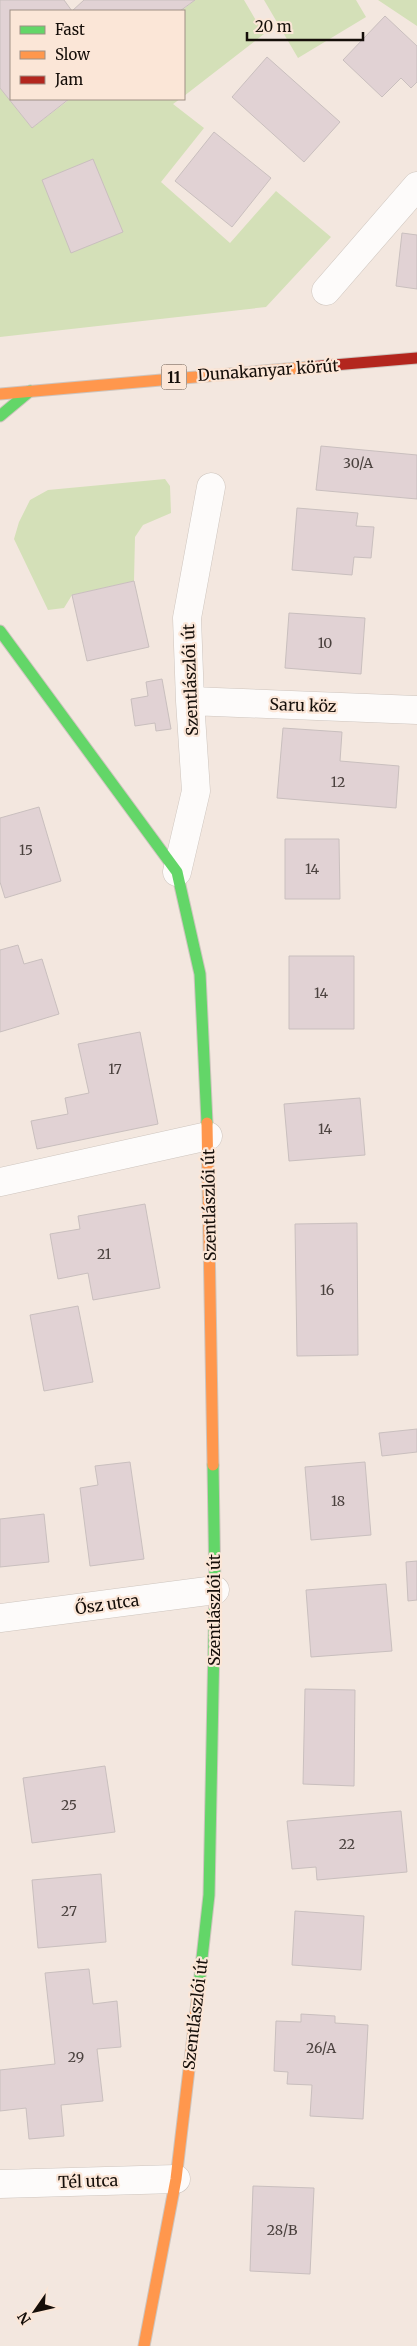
<svg xmlns="http://www.w3.org/2000/svg" width="417" height="2346" font-family="Merriweather,serif">
  <rect width="100%" height="100%" fill="#f3e7df"/>
  <!-- green -->
  <path fill="#d4e0b8" d="M195,0H244L264,34L184,96V11H181Z
    M264,0H356L366,17L298,58Z
    M378,0H417V26Z
    M0,88L32,128L70,99H180L173,104L204,128L161,182L230,243L276,191L331,237L266,307L0,337Z
    M165,479L170,486L171,513L143,525L135,537L134,581L72,595L64,608L48,610L14,539L19,522L30,500L48,490Z"/>
  <!-- building -->
  <path fill="#e1d2d4" stroke="#c9bfbe" d="M0,0H64L72,11H11V99H69L32,128L0,88Z
    M84,0H195L180,11H72Z
    M385,16L417,46V82L411,88L401,78L382,97L343,60Z
    M267,57L340,122L304,162L232,97Z
    M214,132L271,178L232,227L175,181Z
    M93,159L123,232L71,253L42,180Z
    M402,233L417,235V289L396,286Z
    M321,446L417,455V499L316,490Z
    M297,508L358,513L356,526L374,527L371,558L354,557L352,575L292,570Z
    M134,581L149,647L87,661L72,595Z
    M289,613L365,618L361,674L285,668Z
    M162,679L171,729L156,731L155,723L135,726L131,699L148,696L146,682Z
    M283,728L342,732L340,761L399,766L396,808L277,798Z
    M39,807L61,881L5,898L0,882V818Z
    M285,839H339L340,899H285Z
    M18,945L24,964L42,959L59,1014L0,1032V950Z
    M289,956H354V1029H289Z
    M140,1032L158,1124L37,1149L31,1121L68,1114L65,1098L89,1093L78,1044Z
    M360,1098L365,1155L289,1161L284,1104Z
    M145,1204L160,1288L93,1300L88,1273L58,1279L50,1234L80,1229L78,1216Z
    M357,1223L358,1355L297,1356L295,1224Z
    M78,1306L93,1382L44,1391L30,1315Z
    M417,1429V1452L382,1456L379,1433Z
    M130,1462L144,1559L90,1566L80,1488L98,1485L95,1466Z
    M365,1462L371,1535L311,1540L305,1467Z
    M44,1514L49,1562L0,1567V1519Z
    M417,1561V1600L408,1601L406,1562Z
    M386,1584L392,1651L311,1657L306,1590Z
    M305,1689L355,1690L354,1786L303,1784Z
    M105,1766L115,1832L32,1843L23,1778Z
    M401,1811L407,1872L317,1880L316,1867L292,1869L287,1821Z
    M101,1874L106,1942L38,1948L32,1880Z
    M295,1911L364,1916L361,1970L292,1965Z
    M89,1969L93,2004L117,2001L121,2047L97,2049L103,2101L61,2105L64,2136L29,2139L26,2108L0,2111V2070L55,2064L45,1973Z
    M301,2014L335,2016V2023L368,2025L363,2119L310,2116L312,2085L287,2084L288,2072L274,2071L276,2021L301,2022Z
    M253,2186L314,2188L310,2274L250,2271Z"/>
  <g fill="none" stroke-linecap="round" stroke-linejoin="round">
    <!-- street casing -->
    <g stroke="#cec5be" stroke-width="29">
      <path id="street" d="M326,291L417,186
        M190,701L417,710
        M177,872L196,791L190,701L187,618L211,487
        M0,1182L208,1136
        M0,1618L215,1590
        M0,2184L176,2179"/>
    </g>
    <!-- fast casing -->
    <g stroke="#cec5be" stroke-width="13">
      <path id="fast" d="M0,416L30,391
        M0,631L177,872L200,974L207,1123
        M199,1985L209,1895L215,1590L213,1465"/>
    </g>
    <!-- slow casing -->
    <g stroke="#cec5be" stroke-width="13">
      <path id="slow" d="M0,394L310,367
        M207,1123L213,1465
        M144,2346L176,2179L199,1985"/>
    </g>
    <!-- jam casing -->
    <g stroke="#cec5be" stroke-width="13">
      <path id="jam" d="M310,367L417,358"/>
    </g>
    <!-- street -->
    <use href="#street" stroke="#fdfbfa" stroke-width="28"/>
    <!-- fast -->
    <use href="#fast" stroke="#63d668" stroke-width="11"/>
    <!-- slow -->
    <use href="#slow" stroke="#ff974d" stroke-width="11"/>
    <!-- jam -->
    <use href="#jam" stroke="#b3261e" stroke-width="11"/>
  </g>
  <g text-anchor="middle" dominant-baseline="central" stroke-width="4.5" stroke-linejoin="round" paint-order="stroke">
    <!-- number labels -->
    <g font-size="14" fill="#4a413e">
      <text x="358" y="463">30/A</text>
      <text x="325" y="643">10</text>
      <text x="338" y="782">12</text>
      <text x="26" y="850">15</text>
      <text x="312" y="869">14</text>
      <text x="321" y="993">14</text>
      <text x="115" y="1069">17</text>
      <text x="325" y="1129">14</text>
      <text x="104" y="1254">21</text>
      <text x="327" y="1290">16</text>
      <text x="338" y="1501">18</text>
      <text x="69" y="1805">25</text>
      <text x="347" y="1844">22</text>
      <text x="69" y="1911">27</text>
      <text x="321" y="2048">26/A</text>
      <text x="76" y="2057">29</text>
      <text x="282" y="2230">28/B</text>
    </g>
    <!-- shield labels -->
    <rect fill="#fbe6d7" stroke="#5a4f47" stroke-width="1" x="161.5" y="364.5" width="25" height="25" rx="4"/>
    <g font-size="15" font-weight="bold" fill="#150e09">
      <text x="174" y="377">11</text>
    </g>
    <!-- street labels -->
    <g font-size="16" fill="#150e09" stroke="#fbe6d7">
      <text transform="translate(268 370) rotate(-4)">Dunakanyar körút</text>
      <text transform="translate(190 680) rotate(-92)">Szentlászlói út</text>
      <text transform="translate(303 705) rotate(2)">Saru köz</text>
      <text transform="translate(209 1205) rotate(-91)">Szentlászlói út</text>
      <text transform="translate(107 1604) rotate(-8)">Ősz utca</text>
      <text transform="translate(214 1610) rotate(-90)">Szentlászlói út</text>
      <text transform="translate(195 2014) rotate(-83)">Szentlászlói út</text>
      <text transform="translate(88 2181) rotate(-2)">Tél utca</text>
    </g>
  </g>
  <!-- legend -->
  <rect x="10" y="10" width="175" height="90" fill="#fbe6d7" stroke="#9f9085"/>
  <rect x="20" y="26" width="25" height="8" fill="#63d668" stroke="#9f9085"/>
  <text x="55" y="35" font-size="15" fill="#150e09">Fast</text>
  <rect x="20" y="51" width="25" height="8" fill="#ff974d" stroke="#9f9085"/>
  <text x="55" y="60" font-size="15" fill="#150e09">Slow</text>
  <rect x="20" y="76" width="25" height="8" fill="#b3261e" stroke="#9f9085"/>
  <text x="55" y="85" font-size="15" fill="#150e09">Jam</text>
  <!-- north arrow -->
  <g transform="translate(35 2311) rotate(236)" stroke="#fbe6d7" stroke-width="4" paint-order="stroke">
  <path d="M0-4L9 19L0 12L-9 19Z" fill="#150e09"/>
  <text y="-8" font-size="14" font-weight="bold" text-anchor="middle" fill="#150e09">N</text>
  </g>
  <!-- scale -->
  <path d="M247 32v8h116v-8" fill="none" stroke="#150e09" stroke-width="2.5"/>
  <text x="255" y="32" font-size="15" fill="#150e09" stroke="#fbe6d7" stroke-width="4" paint-order="stroke">20 m</text>
</svg>
